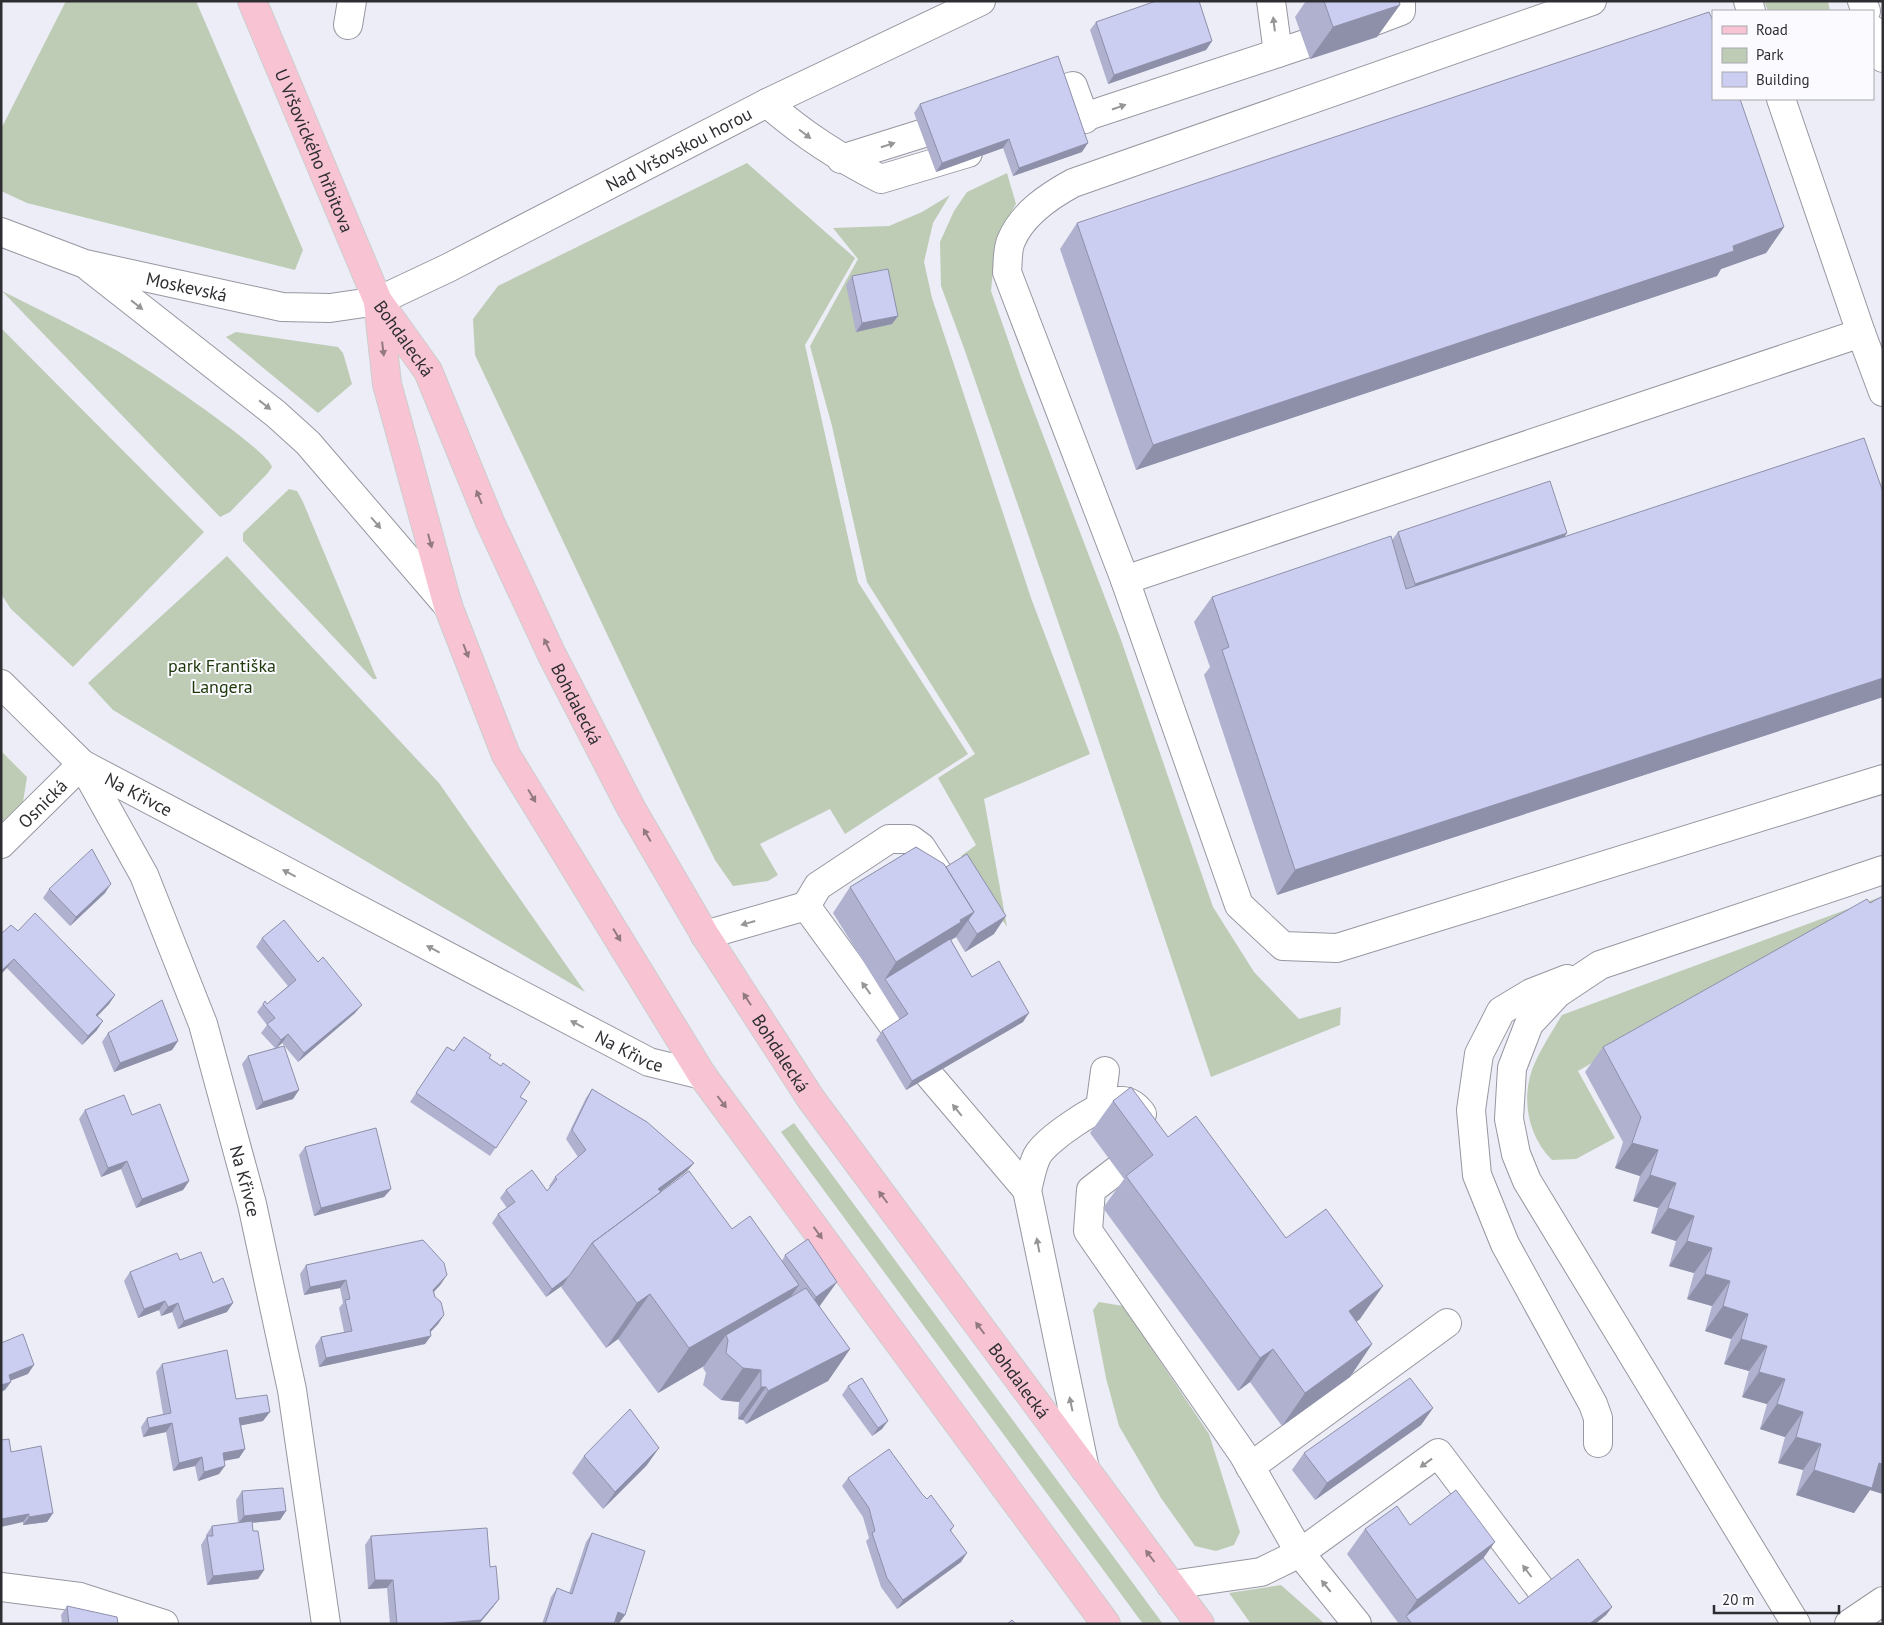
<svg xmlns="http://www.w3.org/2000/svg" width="1884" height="1625" font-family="'PT Sans',sans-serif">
  <rect width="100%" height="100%" fill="#ecedf7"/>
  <!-- green -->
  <path fill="#beccb6" d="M66,1H196L303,250L295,270L27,203L1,191V129Z
    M1764,1H1828L1830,11H1768Z
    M747,163L855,258L805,345L858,582L968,754L845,834L830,809L760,844L778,875L768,881L733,886L715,860L685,799L475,355L473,319L498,286Z
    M1007,173L1016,204L996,239L991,291L1022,380L1120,637L1213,907L1254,972L1299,1019L1341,1007L1340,1025L1211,1077L1085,700L965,351L941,286L940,242L954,211L967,192Z
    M950,195L933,223L924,262L932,298L1031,598L1090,754L984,799L1007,927L961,856L976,845L938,778L975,754L867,582L832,426L810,346L858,259L833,228L889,226L922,212Z
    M2,291C40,310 78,328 114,349C136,361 269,450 272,467L267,474L230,512L220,517Z
    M1,328L204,532L73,667L11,609L1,594Z
    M236,332L338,347L343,353L352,384L318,413L226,337Z
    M289,489L297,491L303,502L377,679H373L243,541V533Z
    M227,556L439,783L585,992L113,710L88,683Z
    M1,751L27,777L23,802L1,823Z
    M1883,896L1578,1071L1615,1138L1576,1159L1552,1160C1529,1137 1521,1101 1532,1070C1539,1051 1552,1032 1562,1015Z
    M794,1123L1163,1624H1143L781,1132Z
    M1099,1302L1123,1306L1209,1434L1240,1532L1234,1545L1216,1551L1195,1546L1161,1498L1119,1426L1106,1378L1093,1310Z
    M1281,1585L1325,1624H1251L1229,1593Z"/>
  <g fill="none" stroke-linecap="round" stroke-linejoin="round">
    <!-- minor casing -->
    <g stroke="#9697a0" stroke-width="30">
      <g id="minor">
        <path d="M1592,1L1073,183C1049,196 1022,214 1011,241C1007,250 1008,263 1007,272L1125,580L1861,333L1781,99"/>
        <path d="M1748,1L1751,11"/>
        <path d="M1862,1L1866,11"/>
        <path d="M1372,22L1401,11V1"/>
        <path d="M348,25L352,1"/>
        <path d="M1873,30L1883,58"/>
        <path d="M1278,53L1305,44"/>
        <path d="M1033,98L1073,86L1085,119"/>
        <path d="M767,103C804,135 838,157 881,179L968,153"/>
        <path d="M1045,130L1278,53L1271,1"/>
        <path d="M841,159L956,123"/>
        <path id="s1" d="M1,232L85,264L282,307L330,308L378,301L448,268L767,103L981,1"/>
        <path d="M90,268L276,414L308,443L448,606"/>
        <path d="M1861,333L1883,392"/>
        <path d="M1125,580L1239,905L1283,946L1337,948L1883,779"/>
        <path id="s2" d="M1,684L82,764L144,875L203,1024L252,1204L292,1390L326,1624"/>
        <path id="s3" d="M1,844L82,764L649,1062L702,1075"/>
        <path d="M806,906L818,886L889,839H910L921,847L942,879"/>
        <path d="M705,935L806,906L895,1028"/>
        <path d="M1567,979L1531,993L1501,1011L1479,1054L1471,1110L1477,1175L1505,1244L1593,1404L1598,1418V1443"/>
        <path d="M930,1076L1027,1190L1085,1469"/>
        <path d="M1100,1108L1105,1071"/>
        <path d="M1147,1147L1091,1190L1088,1231L1243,1454L1300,1553L1438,1453L1567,1624"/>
        <path d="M1027,1190C1030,1179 1032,1166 1037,1156C1046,1139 1100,1103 1120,1101C1129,1100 1137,1107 1142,1114"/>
        <path d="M1250,1467L1447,1323"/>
        <path d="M1171,1585L1261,1572L1300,1553L1357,1624"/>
        <path d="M1,1587L80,1597L164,1624"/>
        <path d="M1796,1624L1527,1181L1516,1154L1509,1119L1512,1068L1529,1024L1558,993L1600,965L1883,870"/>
        <path d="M1849,1624L1883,1601"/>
      </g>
    </g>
    <!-- major casing -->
    <g stroke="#cdcdce" stroke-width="30">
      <g id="major">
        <path id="s4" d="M252,1L378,301L428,371L490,522L552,655L631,808L705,935L811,1099L1200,1624"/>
        <path d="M378,302L387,384L448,606L506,755L702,1075L1106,1624"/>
      </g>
    </g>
    <!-- minor -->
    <use href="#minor" stroke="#fff" stroke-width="28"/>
    <!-- major -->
    <use href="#major" stroke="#f8c4d3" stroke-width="28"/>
  </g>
  <!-- wall -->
  <path fill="#afb1cf" d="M1306,1H1399L1377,37L1310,59L1295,17Z
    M1096,22L1212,41L1206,50L1108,84L1090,30Z
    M920,104L1082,152L1013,176L1003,148L936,172L914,113Z
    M1077,223L1784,227L1766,253L1721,269L1717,276L1136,470L1060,249Z
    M852,276L898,316L892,324L856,332L846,285Z
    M1883,492V697L1277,895L1204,675L1210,667L1194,622L1212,597L1392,540L1398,532L1565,537Z
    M916,847L994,934L965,952L956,937L951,940L972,977L1023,1022L906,1090L876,1040L882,1031L900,1020L833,913L850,887Z
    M49,889L105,893L70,926L43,898Z
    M18,931L115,995L109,1004L97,1016V1030L82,1045L7,968Z
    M262,938L355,1013L298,1062L282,1043L277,1048L293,1099L256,1110L242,1064L248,1056L275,1048L261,1033L267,1025L257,1012L263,1004H267L288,986L256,947Z
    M108,1033L178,1041L172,1050L114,1072L102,1042Z
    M447,1047L454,1051L489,1058L501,1066L503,1063L520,1097L527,1101L490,1156L410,1102Z
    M1603,1047L1883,1494L1870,1490L1854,1513L1796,1495L1803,1470L1778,1463L1785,1437L1760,1429L1767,1404L1742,1397L1749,1371L1724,1364L1731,1339L1705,1331L1712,1306L1687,1299L1694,1273L1669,1266L1676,1241L1651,1233L1658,1208L1633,1201L1640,1176L1615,1168L1623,1142L1585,1072Z
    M592,1089L694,1163L687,1171L660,1192L732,1229L782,1261L785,1255L837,1282L819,1306L850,1349L828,1381L746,1424L743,1420L738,1419L739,1402L721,1400L703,1385L706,1373L703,1368L704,1366L658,1393L618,1339L606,1348L561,1287L563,1285L546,1297L492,1223L498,1214L507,1208L500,1198L506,1190L547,1191L550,1187L549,1186L555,1177L578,1157L566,1139L586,1098Z
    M1113,1101L1168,1137L1286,1238L1360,1319L1356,1322L1372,1344L1350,1377L1282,1426L1250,1382L1238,1391L1103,1208L1124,1179L1090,1133Z
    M85,1110L189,1181L183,1190L136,1208L121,1169L101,1177L79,1119Z
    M305,1147L391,1189L384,1197L314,1216L299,1155Z
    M180,1260L213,1283L227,1312L178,1329L172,1312L161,1316L159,1310L138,1318L124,1281L130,1272Z
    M306,1265L441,1284L434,1292L435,1297L444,1315L438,1324L430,1332L425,1344L319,1367L315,1346L321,1337L344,1332L339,1308L343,1303L340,1288L304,1295L300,1274Z
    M162,1364L236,1399L263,1421L241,1425L245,1449L239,1458L224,1461L219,1474L198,1481L195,1466L173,1471L166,1432L143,1437L141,1427L147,1418L163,1414L156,1372Z
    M848,1386L882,1429L872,1436L842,1395Z
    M1433,1408L1421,1425L1315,1500L1292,1470L1304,1453Z
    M11,1452L53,1513L47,1522L23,1525V1522Z
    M584,1456L647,1465L603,1509L572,1473Z
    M848,1478L922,1494L954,1526L951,1531L961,1562L897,1609L881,1587L866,1541L869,1538L863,1517L842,1486Z
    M242,1491L286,1511L280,1520L252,1523L253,1531L264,1570L258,1579L207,1585L201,1545L206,1537V1535L212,1526L238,1523L236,1500Z
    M1410,1525L1483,1558L1519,1604L1612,1607L1606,1615L1595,1624H1399L1347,1554L1365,1529Z
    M592,1533L625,1615L619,1623L615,1622L614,1624H542L551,1597L557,1588L569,1593L586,1542Z
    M371,1536L490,1567L499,1599L493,1607L479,1624H390L387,1588L368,1589L365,1545Z
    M67,1606L118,1624H62L61,1615Z"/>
  <!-- shaded-wall -->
  <path fill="#8e90a9" d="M1400,5L1377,37L1310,59L1333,27Z
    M1212,41L1206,50L1108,84L1114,75Z
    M1009,139L1003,148L936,172L942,163Z
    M1088,143L1082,152L1013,176L1019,168Z
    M1784,227L1766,253L1721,269L1717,276L1136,470L1153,445L1733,246Z
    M898,316L892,324L856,332L862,323Z
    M1567,533L1550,559L1398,610L1415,584Z
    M1883,678V697L1277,895L1295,870Z
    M111,884L105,893L70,926L76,917Z
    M974,912L956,937L885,979L896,962Z
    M1006,916L994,934L965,952L977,934Z
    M14,959L7,968L1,974V971Z
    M115,995L109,1004L90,1024L96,1015Z
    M362,1005L355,1013L298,1062L304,1053Z
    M1029,1013L1023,1022L906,1090L912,1081Z
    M103,1021L97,1030L82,1045L88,1036Z
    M288,1034L282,1043L275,1049L281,1040Z
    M178,1041L172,1050L114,1072L120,1063Z
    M299,1090L293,1099L256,1110L263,1102Z
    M1632,1143L1658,1150L1640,1176L1615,1168Z
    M127,1161L121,1169L101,1177L108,1168Z
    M694,1163L687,1171L652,1198L658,1189Z
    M1650,1175L1676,1183L1658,1208L1633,1201Z
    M189,1181L183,1190L136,1208L142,1199Z
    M391,1189L384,1197L314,1216L321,1208Z
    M1668,1208L1694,1216L1676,1241L1651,1233Z
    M1687,1241L1712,1248L1694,1273L1669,1266Z
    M1705,1274L1730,1281L1712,1306L1687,1299Z
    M447,1275L441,1284L427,1299L433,1290Z
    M569,1276L563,1285L546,1297L552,1289Z
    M346,1280L340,1288L304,1295L310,1287Z
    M837,1282L814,1314L793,1330L816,1297Z
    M799,1285L768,1329L728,1340L726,1335L704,1366L658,1393L689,1348Z
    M1383,1286L1360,1319L1326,1344L1349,1311Z
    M650,1294L618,1339L606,1348L637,1303Z
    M165,1301L159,1310L138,1318L144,1309Z
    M178,1303L172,1312L161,1316L168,1307Z
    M233,1303L227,1312L178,1329L184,1321Z
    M1723,1306L1748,1314L1731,1339L1705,1331Z
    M444,1315L438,1324L426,1337L431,1336L425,1344L319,1367L326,1358L430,1330Z
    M1741,1339L1767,1346L1749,1371L1724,1364Z
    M1372,1344L1350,1377L1282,1426L1305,1393Z
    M850,1349L828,1381L746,1424L768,1391Z
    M1273,1349L1250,1382L1238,1391L1260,1358Z
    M34,1365L28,1374L2,1384L9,1375Z
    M743,1368L761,1370L739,1402L721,1400Z
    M1759,1372L1785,1379L1767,1404L1742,1397Z
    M11,1382L5,1390L1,1392V1385Z
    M761,1387H766L743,1420L738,1419Z
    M1777,1404L1803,1412L1785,1437L1760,1429Z
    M1433,1408L1421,1425L1315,1500L1327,1483Z
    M270,1412L263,1421L233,1427L239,1418Z
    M888,1421L882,1429L872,1436L878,1428Z
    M172,1423L166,1432L143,1437L149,1428Z
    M1796,1437L1821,1444L1803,1470L1778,1463Z
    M659,1448L647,1465L603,1509L615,1492Z
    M245,1449L239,1458L217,1462L223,1453Z
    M202,1457L195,1466L173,1471L179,1463Z
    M1879,1463L1883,1464V1494L1870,1490L1854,1513L1796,1495L1814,1470Z
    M225,1466L219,1474L198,1481L204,1472Z
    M286,1511L280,1520L238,1524L244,1516Z
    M53,1513L47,1522L23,1525L29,1517Z
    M29,1514L23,1522L1,1527V1519Z
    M1495,1542L1477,1567L1406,1616L1417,1600Z
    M967,1553L961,1562L897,1609L903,1600Z
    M264,1570L258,1579L207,1585L213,1576Z
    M375,1580H393L387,1588L368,1589Z
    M499,1599L493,1607L479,1624H435Z
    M1612,1607L1606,1615L1595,1624H1589Z
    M618,1612L625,1615L619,1623L612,1621Z"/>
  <!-- building -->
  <path fill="#cbcef1" stroke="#8e90a9" d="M1156,1H1199L1212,41L1114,75L1096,22Z
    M1324,1H1399L1400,5L1333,27Z
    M1709,12L1713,21V99H1740L1784,227L1733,246L1734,251L1153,445L1077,223Z
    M1058,56L1088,143L1019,168L1009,139L942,163L920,104Z
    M888,269L898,316L862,323L852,276Z
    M1864,438L1883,492V678L1295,870L1222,650L1229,647L1212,597L1391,536L1406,589Z
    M1550,481L1567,533L1415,584L1398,532Z
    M916,847L944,864L974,912L960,920L961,922L896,962L850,887Z
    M92,849L111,884L76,917L49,889Z
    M967,854L1006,916L977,934L968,920L974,912L946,867Z
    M1883,896V1464L1879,1463L1872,1488L1814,1470L1821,1444L1796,1437L1803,1412L1777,1404L1785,1379L1759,1372L1767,1346L1741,1339L1748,1314L1723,1306L1730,1281L1705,1274L1712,1248L1687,1241L1694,1216L1668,1208L1676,1183L1650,1175L1658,1150L1632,1143L1641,1117L1603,1047L1867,899L1870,903Z
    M35,913L115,995L96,1015L103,1021L88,1036L14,959L1,971V934L11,925L18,931Z
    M284,920L318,962L323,957L362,1005L304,1053L288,1034L281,1040L267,1024L275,1018L263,1004L265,1001L267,1004L296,980L262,938Z
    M950,939L972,977L999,961L1029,1013L912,1081L882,1031L908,1014L885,979Z
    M162,1000L178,1041L120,1063L108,1033Z
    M464,1037L491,1055L489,1058L501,1066L503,1063L530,1082L520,1097L527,1101L496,1148L416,1093L447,1047L454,1051Z
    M284,1046L299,1090L263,1102L248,1056Z
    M1131,1087L1168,1137L1196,1116L1286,1238L1326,1209L1383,1286L1349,1311L1372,1344L1305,1393L1273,1349L1260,1358L1126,1176L1153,1155L1113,1101Z
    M592,1089L647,1122L694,1163L658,1189L661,1192L592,1243L569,1276L552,1289L498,1214L515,1202L506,1190L532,1170L547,1191L557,1179L555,1177L586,1150L572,1130Z
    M124,1095L132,1115L160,1104L189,1181L142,1199L127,1161L108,1168L85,1110Z
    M376,1128L391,1189L321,1208L305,1147Z
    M689,1171L732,1229L750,1216L799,1285L689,1348L650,1294L637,1303L592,1243Z
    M808,1239L837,1282L816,1297L785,1255Z
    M423,1240L444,1263L447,1275L433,1290L435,1297L441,1302L444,1315L430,1330L431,1336L326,1358L321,1337L352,1331L345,1300L350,1299L346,1280L310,1287L306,1265Z
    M201,1252L213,1283L223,1278L233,1303L184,1321L178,1303L168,1307L165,1301L144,1309L130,1272L177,1253L180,1260Z
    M806,1288L850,1349L768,1391L766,1387H761V1370L743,1368L726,1353L728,1340L726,1335Z
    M23,1334L34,1365L9,1375L11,1382L1,1385V1343Z
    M227,1350L236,1399L267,1395L270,1412L239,1418L245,1449L223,1453L225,1466L204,1472L202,1457L179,1463L172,1423L149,1428L147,1418L171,1413L162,1364Z
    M862,1378L888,1421L878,1428L848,1386Z
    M1410,1378L1433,1408L1327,1483L1304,1453Z
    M630,1409L659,1448L615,1492L584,1456Z
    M9,1439L11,1452L41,1446L53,1513L29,1517V1514L1,1519V1440Z
    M889,1449L922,1494L927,1499L931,1495L954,1526L950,1530L967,1553L903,1600L887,1578L872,1533L875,1531L869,1508L848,1478Z
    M283,1488L286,1511L244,1516L242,1491Z
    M1456,1490L1495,1542L1417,1600L1365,1529L1397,1506L1410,1525Z
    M252,1521L253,1531H258L264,1570L213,1576L207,1536H213L212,1526Z
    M487,1528L490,1567L496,1566L499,1599L481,1620L435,1624H397L393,1580H375L371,1536Z
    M592,1533L645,1551L625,1615L618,1612L614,1624H545L557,1588L572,1594Z
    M1483,1558L1519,1604L1578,1559L1612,1607L1589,1624H1412L1406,1616Z
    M67,1606L117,1617L118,1624H69Z
    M1012,1620L1016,1624H1007Z"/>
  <!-- one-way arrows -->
  <defs><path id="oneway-solid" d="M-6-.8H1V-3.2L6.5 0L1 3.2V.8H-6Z" transform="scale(1.25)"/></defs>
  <g fill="#969698">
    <use href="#oneway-solid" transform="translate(1274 24) rotate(-97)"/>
    <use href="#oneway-solid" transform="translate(1119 107) rotate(-19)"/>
    <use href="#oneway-solid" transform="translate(805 134) rotate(37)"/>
    <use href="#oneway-solid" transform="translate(888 145) rotate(-18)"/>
    <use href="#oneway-solid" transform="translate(137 305) rotate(38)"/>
    <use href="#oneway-solid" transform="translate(265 405) rotate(38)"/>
    <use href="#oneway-solid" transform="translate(376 523) rotate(49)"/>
    <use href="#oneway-solid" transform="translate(289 873) rotate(-152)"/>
    <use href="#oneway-solid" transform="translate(748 923) rotate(164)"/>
    <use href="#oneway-solid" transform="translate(433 949) rotate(-152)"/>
    <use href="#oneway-solid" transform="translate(866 988) rotate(-126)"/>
    <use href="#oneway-solid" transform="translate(577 1024) rotate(-152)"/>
    <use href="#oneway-solid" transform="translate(957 1110) rotate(-129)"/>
    <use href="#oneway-solid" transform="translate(1038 1245) rotate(-101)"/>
    <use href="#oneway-solid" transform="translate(1071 1404) rotate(-102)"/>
    <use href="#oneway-solid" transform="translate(1426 1463) rotate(144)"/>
    <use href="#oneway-solid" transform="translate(1527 1571) rotate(-127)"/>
    <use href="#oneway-solid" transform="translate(1326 1586) rotate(-129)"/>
  </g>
  <g fill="#937982">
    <use href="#oneway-solid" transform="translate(383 349) rotate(83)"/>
    <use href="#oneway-solid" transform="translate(479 497) rotate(-112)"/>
    <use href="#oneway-solid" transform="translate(430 541) rotate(75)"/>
    <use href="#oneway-solid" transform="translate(547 645) rotate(-115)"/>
    <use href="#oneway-solid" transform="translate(466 651) rotate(69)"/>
    <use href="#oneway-solid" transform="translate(532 796) rotate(59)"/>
    <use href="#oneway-solid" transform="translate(647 835) rotate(-120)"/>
    <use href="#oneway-solid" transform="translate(617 935) rotate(59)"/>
    <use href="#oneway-solid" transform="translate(747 999) rotate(-123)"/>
    <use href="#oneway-solid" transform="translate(722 1102) rotate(53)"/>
    <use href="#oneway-solid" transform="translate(883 1197) rotate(-127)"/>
    <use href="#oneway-solid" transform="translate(818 1233) rotate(54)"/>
    <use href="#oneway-solid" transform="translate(980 1328) rotate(-127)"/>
    <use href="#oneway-solid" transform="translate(1150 1556) rotate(-127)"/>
  </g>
  <g text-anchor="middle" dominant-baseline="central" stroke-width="4" stroke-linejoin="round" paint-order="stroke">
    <!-- street labels -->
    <g font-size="18" fill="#2e2e32" stroke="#fafaff">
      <text stroke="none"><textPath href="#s1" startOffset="725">Nad Vršovskou horou</textPath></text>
      <text stroke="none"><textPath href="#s4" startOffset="162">U Vršovického hřbitova</textPath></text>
      <text stroke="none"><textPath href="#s1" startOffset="194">Moskevská</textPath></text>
      <text stroke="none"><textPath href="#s4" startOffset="371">Bohdalecká</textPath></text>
      <text stroke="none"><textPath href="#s4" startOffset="776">Bohdalecká</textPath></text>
      <text stroke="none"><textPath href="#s3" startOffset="178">Na Křivce</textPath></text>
      <text stroke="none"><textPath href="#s3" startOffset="58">Osnická</textPath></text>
      <text stroke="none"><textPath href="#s3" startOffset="732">Na Křivce</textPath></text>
      <text stroke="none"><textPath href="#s4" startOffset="1181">Bohdalecká</textPath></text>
      <text stroke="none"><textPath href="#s2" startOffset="564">Na Křivce</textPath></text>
      <text stroke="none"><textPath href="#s4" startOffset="1586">Bohdalecká</textPath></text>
    </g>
    <!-- park labels -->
    <g font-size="18" fill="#1d3707" stroke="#fafaff">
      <text x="222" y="665">park Františka<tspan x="222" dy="21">Langera</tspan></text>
    </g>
  </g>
  <!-- border -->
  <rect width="1884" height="1625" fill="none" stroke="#2e2e32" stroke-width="5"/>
  <!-- legend -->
  <rect x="1712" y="10" width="162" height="90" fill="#fafaff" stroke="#a8a8ad"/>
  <rect x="1722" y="26" width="25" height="8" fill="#f8c4d3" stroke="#a8a8ad"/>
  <text x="1756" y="35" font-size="15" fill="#2e2e32">Road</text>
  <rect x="1722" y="48" width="25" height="15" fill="#beccb6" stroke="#a8a8ad"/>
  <text x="1756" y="60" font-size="15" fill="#2e2e32">Park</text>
  <rect x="1722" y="72" width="25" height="15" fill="#cbcef1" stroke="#a8a8ad"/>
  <text x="1756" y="85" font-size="15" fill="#2e2e32">Building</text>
  <!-- scale -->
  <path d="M1714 1605v8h125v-8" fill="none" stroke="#2e2e32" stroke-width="2.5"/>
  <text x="1722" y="1605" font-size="15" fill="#2e2e32" stroke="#fafaff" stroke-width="4" paint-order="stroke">20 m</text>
</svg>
